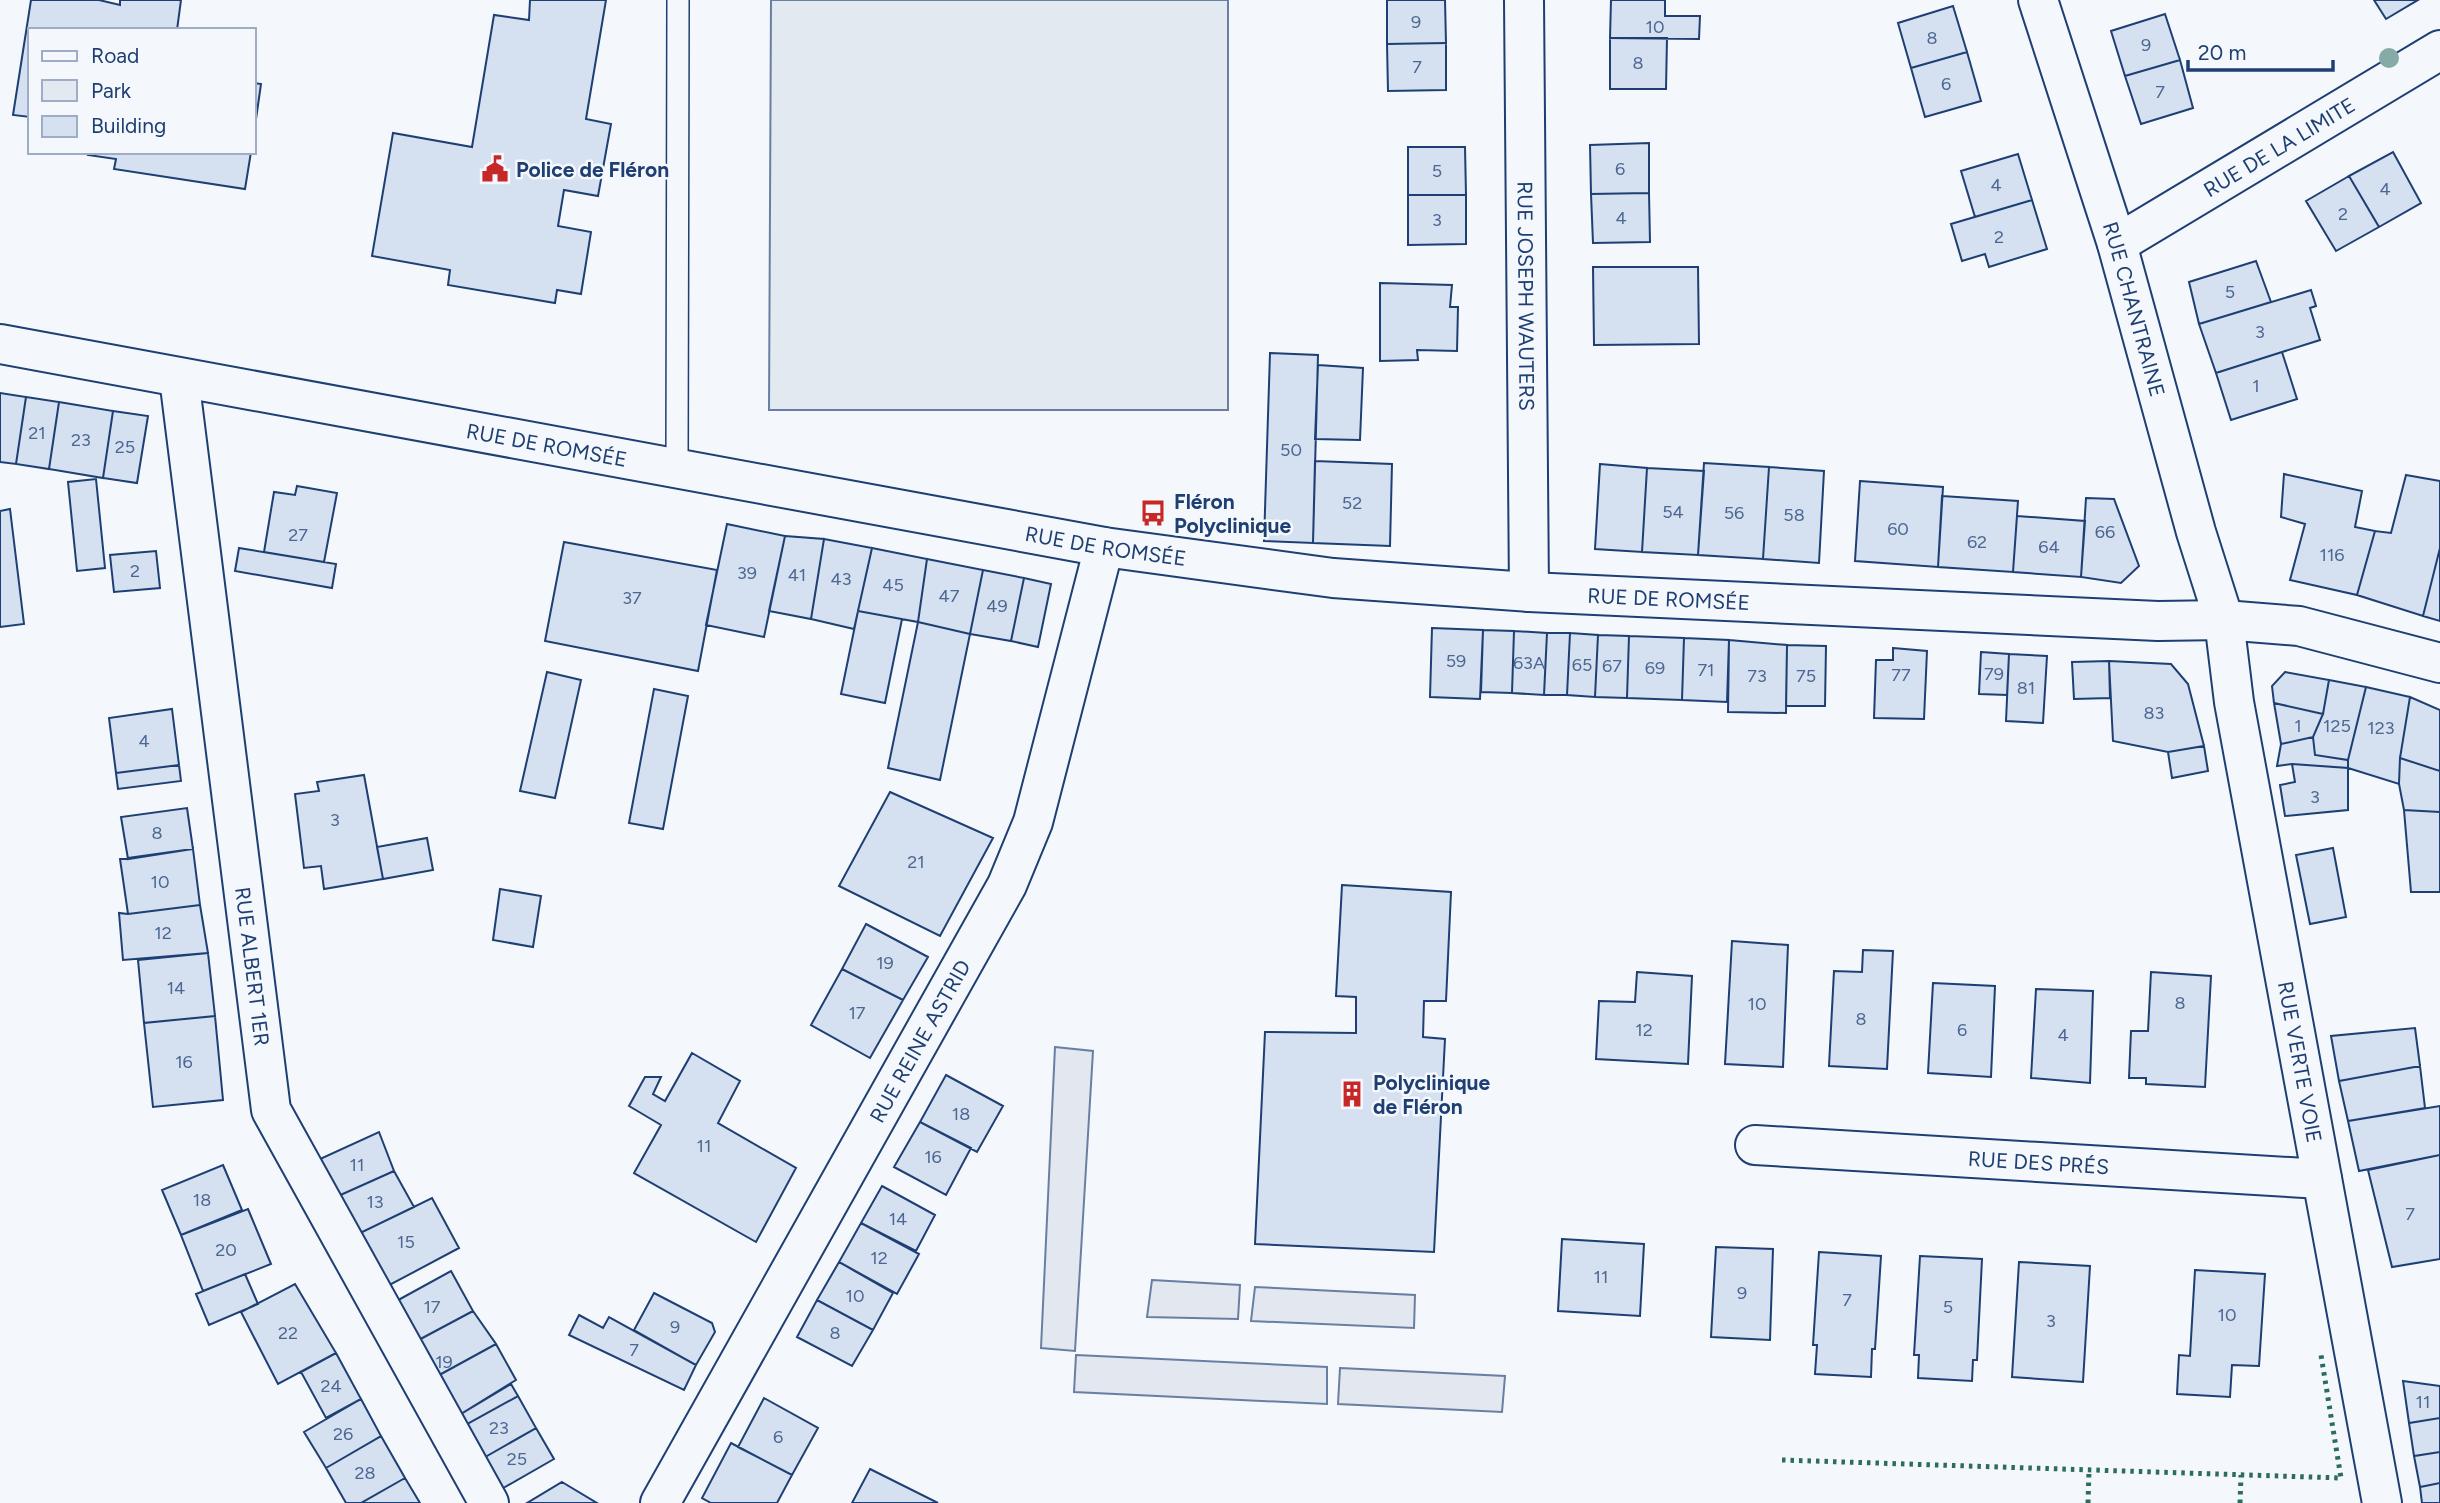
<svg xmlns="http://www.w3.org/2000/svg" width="2440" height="1503" font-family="Figtree,sans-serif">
  <rect width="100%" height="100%" fill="#f4f7fb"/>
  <!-- green -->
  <path fill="#e3e9f0" stroke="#687fa3" stroke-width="2" d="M771,0H1228V410H769Z"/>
  <!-- parking -->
  <path fill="#e3e8f0" stroke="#687fa3" stroke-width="2" d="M1055,1047L1093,1051L1075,1351L1041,1348Z
    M1152,1280L1240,1285L1238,1319L1147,1317Z
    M1255,1287L1415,1295L1414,1328L1251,1321Z
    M1076,1355L1327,1367V1404L1074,1392Z
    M1340,1368L1505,1376L1502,1412L1338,1404Z"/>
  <!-- building -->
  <path fill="#d5e0f0" stroke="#1d3f73" stroke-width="2" d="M31,0H99L120,5V0H181L177,30H30V117L13,115Z
    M530,0H606L586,119L611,124L598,196L564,190L558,226L591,232L581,294L557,290L555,303L448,285L450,270L372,256L393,133L472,147L494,15L529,20Z
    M1387,0H1445L1446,43L1387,44Z
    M1611,0H1665V16H1700L1699,39L1610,38Z
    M2374,0H2418L2386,19Z
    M1953,6L1967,52L1911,68L1898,23Z
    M2165,14L2180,60L2125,76L2111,31Z
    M1610,38H1667L1666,89H1610Z
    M1446,43V90L1388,91L1387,44Z
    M1967,52L1981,101L1925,117L1911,68Z
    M2180,60L2193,108L2141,124L2125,76Z
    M254,83L261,84L254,133Z
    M1649,143V193L1591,194L1590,145Z
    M1408,147H1465L1466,195H1408Z
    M89,152H251L245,189L114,169L116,159L88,155Z
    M2393,152L2421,203L2379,227L2349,176Z
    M2018,154L2032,200L1975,217L1961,171Z
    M2349,176L2379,227L2336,251L2306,201Z
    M1649,193L1650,242L1593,243L1591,194Z
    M1408,195H1466V244L1408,245Z
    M2032,200L2047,249L1989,267L1985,254L1962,261L1951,224Z
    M2256,261L2271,302L2199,324L2189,282Z
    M1593,267H1698L1699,344L1594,345Z
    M1380,283L1452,285L1450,307H1458L1457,351L1417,350L1418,360L1380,361Z
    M2311,290L2316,306L2310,308L2320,340L2216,373L2199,324Z
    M2282,352L2297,399L2231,420L2216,373Z
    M1270,353L1318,355L1313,543L1264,541Z
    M1318,365L1363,368L1360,440L1315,439Z
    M0,393L26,397L16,464L0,462Z
    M26,397L59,402L49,469L16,464Z
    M59,402L113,411L103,478L49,469Z
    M113,411L148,416L137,483L103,478Z
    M1315,461L1392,464L1390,546L1313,543Z
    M1704,463L1769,467L1763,559L1698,555Z
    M1600,464L1647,468L1642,552L1595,549Z
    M1769,467L1824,471L1819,563L1763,559Z
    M1647,468L1704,471L1698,555L1642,552Z
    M2284,474L2362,491L2355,527L2375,531L2357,595L2290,580L2305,524L2281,517Z
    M2406,475L2440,481V548L2423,616L2357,595L2375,531L2391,533Z
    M96,479L105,568L77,571L68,482Z
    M1860,481L1943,487L1938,567L1855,561Z
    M297,486L337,493L324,562L264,552L274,492L295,495Z
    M1942,496L2018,501L2013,572L1938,567Z
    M2086,498L2114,499L2139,566L2121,583L2081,577Z
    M10,509L24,624L0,627V511Z
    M2017,516L2085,521L2081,577L2013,572Z
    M727,524L785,536L764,637L706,625Z
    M785,536L824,539L811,619L769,611Z
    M824,539L872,548L854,629L811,619Z
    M564,542L717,570L698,671L545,641Z
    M239,548L336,564L332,588L235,571Z
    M872,548L927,559L918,622L858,611Z
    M2440,548V621L2423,616Z
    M156,551L160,588L114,592L110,555Z
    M927,559L983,570L970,634L918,622Z
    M983,570L1024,578L1011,641L970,634Z
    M1024,578L1051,584L1038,647L1011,641Z
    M858,611L902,619L885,703L841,694Z
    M918,622L970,634L940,780L888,768Z
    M1432,628L1483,630L1480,699L1430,697Z
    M1483,630L1514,631L1512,693L1481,692Z
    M1514,631L1547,633L1544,695L1512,693Z
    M1547,633H1570L1567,695H1544Z
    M1570,633L1598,635L1595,697L1567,695Z
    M1598,635L1629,636L1627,698L1595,697Z
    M1629,636L1684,638L1682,700L1627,698Z
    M1684,638L1729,640L1727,702L1682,700Z
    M1729,640L1787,645L1786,713L1728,712Z
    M1787,645L1826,646L1825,706H1786Z
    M1893,648L1927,651L1924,719L1874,718L1876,660H1893Z
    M1981,652L2009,654L2007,695L1979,694Z
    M2009,654L2047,656L2043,723L2006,721Z
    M2109,661L2171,664L2188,684L2204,746L2168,752L2113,741Z
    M2109,661L2110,698L2074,699L2072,662Z
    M547,672L581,680L555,798L520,791Z
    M2285,672L2329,680L2323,714L2274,703L2272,686Z
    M2329,680L2366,687L2348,760L2315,755L2313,737L2323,714Z
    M2366,687L2410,697L2400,758L2399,784L2348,768V760Z
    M654,689L688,696L663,829L629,823Z
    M2410,697L2440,710V771L2400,758Z
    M2274,703L2323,714L2313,737L2281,744Z
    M172,709L179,765L116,773L109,718Z
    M2313,737L2315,755L2348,760V768L2292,764L2277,766L2281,744Z
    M2204,746L2208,771L2172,778L2168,752Z
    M2400,758L2440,771V812L2404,810L2399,784Z
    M2292,764L2348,768V810L2285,816L2280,785L2295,782Z
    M179,765L181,781L118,789L116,773Z
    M364,775L383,879L324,889L321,866L304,868L295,794L319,791L317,782Z
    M890,792L993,838L940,936L839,886Z
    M187,808L193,849L128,859L121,817Z
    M2404,810L2440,812V892H2411Z
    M427,838L433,870L383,879L377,847Z
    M2333,848L2346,917L2310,924L2296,855Z
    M193,849L200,905L128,914L120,859Z
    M1342,885L1451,892L1446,1001H1424L1423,1037L1445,1039L1434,1252L1255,1244L1265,1032L1356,1033V997L1336,996Z
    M500,889L541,896L533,947L493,940Z
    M200,905L208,953L123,960L119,913L128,914Z
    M866,924L928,957L903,1000L842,969Z
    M1732,941L1788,945L1783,1067L1725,1064Z
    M1863,950L1893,951L1887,1069L1829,1066L1834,971L1862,972Z
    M208,953L215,1016L144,1023L138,960Z
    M842,969L903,1000L870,1058L811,1025Z
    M1637,972L1692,976L1688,1064L1596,1059L1599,1001L1635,1002Z
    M2151,972L2211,976L2205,1087L2146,1084V1078H2129L2131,1031H2148Z
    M1933,983L1995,986L1991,1077L1928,1073Z
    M2036,989L2093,991L2090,1083L2031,1078Z
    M215,1016L223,1100L153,1107L144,1023Z
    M2415,1028L2420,1066L2339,1081L2331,1036Z
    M692,1053L740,1081L718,1123L796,1168L756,1242L634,1173L661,1125L629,1106L645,1077H661L653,1094L665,1101Z
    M2420,1066L2425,1108L2348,1121L2339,1081Z
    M946,1075L1003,1106L977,1152L920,1122Z
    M2440,1106V1155L2359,1171L2348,1121Z
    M920,1122L971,1148L946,1195L894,1167Z
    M379,1132L394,1171L336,1197L320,1159Z
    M2440,1155V1259L2392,1267L2368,1170Z
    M223,1165L242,1210L181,1235L162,1190Z
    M394,1171L414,1207L354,1236L336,1197Z
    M882,1186L935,1215L916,1251L861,1223Z
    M432,1198L459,1248L382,1289L354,1236Z
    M248,1209L271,1264L203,1291L181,1235Z
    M861,1223L919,1254L897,1294L839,1262Z
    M1562,1239L1644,1244L1640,1316L1558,1311Z
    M1716,1247L1773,1249L1770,1340L1711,1337Z
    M1819,1252L1881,1256L1875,1349H1872L1871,1377L1815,1374L1817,1345H1813Z
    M1920,1256L1982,1259L1977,1360H1973L1972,1381L1918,1378L1919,1355H1914Z
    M839,1262L893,1293L873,1330L817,1300Z
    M2019,1262L2090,1266L2083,1382L2012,1377Z
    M2195,1270L2265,1274L2259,1366L2232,1365L2230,1397L2177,1394L2179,1355L2190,1356Z
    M451,1271L473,1311L413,1343L391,1304Z
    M245,1274L258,1304L209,1325L196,1294Z
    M295,1284L336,1353L278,1384L241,1312Z
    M654,1293L712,1323L715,1332L696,1365L634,1330Z
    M817,1300L873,1330L852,1366L797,1337Z
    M473,1311L496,1344L432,1379L413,1343Z
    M579,1315L603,1328L609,1317L696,1365L684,1390L569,1335Z
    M496,1344L516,1380L456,1417L432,1379Z
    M336,1353L361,1399L326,1418L301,1372Z
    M2403,1381L2440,1386V1418L2409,1423Z
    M511,1384L518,1396L462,1427L456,1417Z
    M518,1396L536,1428L480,1460L462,1427Z
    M764,1398L818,1428L792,1475L738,1447Z
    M361,1399L381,1436L326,1468L304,1432Z
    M2440,1418V1452L2414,1456L2409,1423Z
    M536,1428L554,1459L498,1491L480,1460Z
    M381,1436L405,1478L361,1503H346L326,1468Z
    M731,1443L792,1475L777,1503H711L702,1498Z
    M2440,1452V1483L2420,1487L2414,1456Z
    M870,1469L938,1503H852Z
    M405,1478L420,1503H361Z
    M562,1482L597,1503H527Z
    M2440,1483V1503H2422L2420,1487Z"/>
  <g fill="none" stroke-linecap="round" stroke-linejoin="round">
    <!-- service casing -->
    <g stroke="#1d3f73" stroke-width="24">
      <path id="service" d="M677,469L678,0"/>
    </g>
    <!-- minor casing -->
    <g stroke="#1d3f73" stroke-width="42">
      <g id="minor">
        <path id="s1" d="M1524,0L1529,592"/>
        <path id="s2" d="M2038,0L2117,244L2196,532L2224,620L2234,702L2382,1503"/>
        <path id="s3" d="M2117,244L2440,50"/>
        <path id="s4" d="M179,378L271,1110L489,1503"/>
        <path id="s5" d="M1755,1145L2322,1179"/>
        <path id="s6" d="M660,1503L1007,885L1033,822L1104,547"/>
      </g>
    </g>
    <!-- secondary casing -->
    <g stroke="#1d3f73" stroke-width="42">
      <g id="secondary">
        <path id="s7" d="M0,344L1104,547L1333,578L1529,592L2158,621L2224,620L2299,626L2440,663"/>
      </g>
    </g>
    <!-- service -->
    <use href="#service" stroke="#f4f7fb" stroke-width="21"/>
    <!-- minor -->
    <use href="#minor" stroke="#f4f7fb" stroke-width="38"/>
    <!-- secondary -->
    <use href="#secondary" stroke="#f4f7fb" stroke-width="38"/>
    <!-- hedge -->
    <path stroke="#2c6c60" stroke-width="5" stroke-dasharray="3.5 5" stroke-linecap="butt" d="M1782,1460L2341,1478L2321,1355
      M2088,1503L2089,1471
      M2240,1503L2241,1475"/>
  </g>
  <!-- trees -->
  <circle fill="#86aba6" cx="2389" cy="58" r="10"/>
  <!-- icons -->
  <defs>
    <g id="civic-bare" transform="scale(2.1)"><path d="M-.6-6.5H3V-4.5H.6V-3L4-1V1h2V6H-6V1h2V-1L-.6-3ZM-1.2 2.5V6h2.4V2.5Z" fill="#c62828" stroke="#f4f7fb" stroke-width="2.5" paint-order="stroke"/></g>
    <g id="bus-bare" transform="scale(2.1)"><path d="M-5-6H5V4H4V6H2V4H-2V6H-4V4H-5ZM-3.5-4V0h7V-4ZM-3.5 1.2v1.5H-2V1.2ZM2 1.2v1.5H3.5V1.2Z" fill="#c62828" stroke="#f4f7fb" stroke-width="2.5" paint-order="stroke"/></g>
    <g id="building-bare" transform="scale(2.1)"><path d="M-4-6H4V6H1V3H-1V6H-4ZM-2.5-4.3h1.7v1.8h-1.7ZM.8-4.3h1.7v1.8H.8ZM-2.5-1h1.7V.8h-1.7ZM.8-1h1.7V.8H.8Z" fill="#c62828" stroke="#f4f7fb" stroke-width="2.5" paint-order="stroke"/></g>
  </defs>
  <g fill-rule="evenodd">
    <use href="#civic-bare" x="495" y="169"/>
    <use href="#bus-bare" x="1153" y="513"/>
    <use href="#building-bare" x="1352" y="1094"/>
  </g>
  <g text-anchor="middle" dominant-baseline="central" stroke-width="5" stroke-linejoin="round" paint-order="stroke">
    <!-- number labels -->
    <g font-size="18" fill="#4b6792">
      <text x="1416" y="22">9</text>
      <text x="1655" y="27">10</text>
      <text x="1932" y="38">8</text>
      <text x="2146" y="45">9</text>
      <text x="1638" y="63">8</text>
      <text x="1417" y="67">7</text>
      <text x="1946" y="84">6</text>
      <text x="2160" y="92">7</text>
      <text x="1620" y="169">6</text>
      <text x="1437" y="171">5</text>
      <text x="1996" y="185">4</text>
      <text x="2385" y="189">4</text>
      <text x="2343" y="214">2</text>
      <text x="1621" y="218">4</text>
      <text x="1437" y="220">3</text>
      <text x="1999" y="237">2</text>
      <text x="2230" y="292">5</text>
      <text x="2260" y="332">3</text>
      <text x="2256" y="386">1</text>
      <text x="37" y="433">21</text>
      <text x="81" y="440">23</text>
      <text x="125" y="447">25</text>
      <text x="1291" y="450">50</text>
      <text x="1352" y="503">52</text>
      <text x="1673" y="512">54</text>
      <text x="1734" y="513">56</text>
      <text x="1794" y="515">58</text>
      <text x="1898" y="529">60</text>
      <text x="2105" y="532">66</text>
      <text x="298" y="535">27</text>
      <text x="1977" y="542">62</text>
      <text x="2049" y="547">64</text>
      <text x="2332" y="555">116</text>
      <text x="135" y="571">2</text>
      <text x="747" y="573">39</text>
      <text x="797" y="575">41</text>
      <text x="841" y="579">43</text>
      <text x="893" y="585">45</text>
      <text x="949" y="596">47</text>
      <text x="632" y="598">37</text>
      <text x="997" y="606">49</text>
      <text x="1456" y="661">59</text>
      <text x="1529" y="663">63A</text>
      <text x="1582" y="665">65</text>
      <text x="1612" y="666">67</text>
      <text x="1655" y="668">69</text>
      <text x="1706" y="670">71</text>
      <text x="1994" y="674">79</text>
      <text x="1901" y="675">77</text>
      <text x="1757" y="676">73</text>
      <text x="1806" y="676">75</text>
      <text x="2026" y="688">81</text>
      <text x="2154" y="713">83</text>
      <text x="2298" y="726">1</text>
      <text x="2337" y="726">125</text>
      <text x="2381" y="728">123</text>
      <text x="144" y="741">4</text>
      <text x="2315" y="797">3</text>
      <text x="335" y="820">3</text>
      <text x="157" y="833">8</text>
      <text x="916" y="862">21</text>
      <text x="160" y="882">10</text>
      <text x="163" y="933">12</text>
      <text x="885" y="963">19</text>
      <text x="176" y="988">14</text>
      <text x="2180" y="1003">8</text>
      <text x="1757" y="1004">10</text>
      <text x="857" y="1013">17</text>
      <text x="1861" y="1019">8</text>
      <text x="1644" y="1030">12</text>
      <text x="1962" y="1030">6</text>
      <text x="2063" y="1035">4</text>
      <text x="184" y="1062">16</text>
      <text x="961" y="1114">18</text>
      <text x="704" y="1146">11</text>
      <text x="933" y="1157">16</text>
      <text x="357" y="1165">11</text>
      <text x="202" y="1200">18</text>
      <text x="375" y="1202">13</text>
      <text x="2410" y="1214">7</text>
      <text x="898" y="1219">14</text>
      <text x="406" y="1242">15</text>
      <text x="226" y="1250">20</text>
      <text x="879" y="1258">12</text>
      <text x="1601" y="1277">11</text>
      <text x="1742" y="1293">9</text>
      <text x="855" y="1296">10</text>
      <text x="1847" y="1300">7</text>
      <text x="432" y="1307">17</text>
      <text x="1948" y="1307">5</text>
      <text x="2227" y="1315">10</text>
      <text x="2051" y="1321">3</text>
      <text x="675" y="1327">9</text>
      <text x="288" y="1333">22</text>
      <text x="835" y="1333">8</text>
      <text x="634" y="1350">7</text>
      <text x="444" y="1362">19</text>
      <text x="331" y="1386">24</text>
      <text x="2423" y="1402">11</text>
      <text x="499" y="1428">23</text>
      <text x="343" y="1434">26</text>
      <text x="778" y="1437">6</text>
      <text x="517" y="1459">25</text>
      <text x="365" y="1473">28</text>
    </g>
    <!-- street labels -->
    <g font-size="21" fill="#1d3f73" stroke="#f4f7fb">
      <text stroke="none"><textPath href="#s3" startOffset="189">RUE DE LA LIMITE</textPath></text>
      <text stroke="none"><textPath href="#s1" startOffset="296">RUE JOSEPH WAUTERS</textPath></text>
      <text stroke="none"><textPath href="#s2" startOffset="324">RUE CHANTRAINE</textPath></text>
      <text stroke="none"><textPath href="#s7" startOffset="556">RUE DE ROMSÉE</textPath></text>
      <text stroke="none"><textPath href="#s7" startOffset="1124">RUE DE ROMSÉE</textPath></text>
      <text stroke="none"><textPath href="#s7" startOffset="1690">RUE DE ROMSÉE</textPath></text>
      <text stroke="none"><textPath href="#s4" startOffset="593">RUE ALBERT 1ER</textPath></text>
      <text stroke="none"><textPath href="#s6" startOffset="530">RUE REINE ASTRID</textPath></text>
      <text stroke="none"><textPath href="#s2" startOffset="1096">RUE VERTE VOIE</textPath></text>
      <text stroke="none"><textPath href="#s5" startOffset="284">RUE DES PRÉS</textPath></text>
    </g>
    <!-- poi labels -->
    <g font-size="21" font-weight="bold" fill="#1d3f73" stroke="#f4f7fb" text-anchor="start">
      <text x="516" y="169">Police de Fléron</text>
      <text x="1174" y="501">Fléron<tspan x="1174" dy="24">Polyclinique</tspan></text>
      <text x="1373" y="1082">Polyclinique<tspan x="1373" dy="24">de Fléron</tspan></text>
    </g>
  </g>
  <!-- legend -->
  <rect x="28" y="28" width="228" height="126" fill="#f4f7fb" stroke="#9eadc5" stroke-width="2"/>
  <rect x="42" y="51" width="35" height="10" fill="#f4f7fb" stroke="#9eadc5" stroke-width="2"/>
  <text x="91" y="63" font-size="21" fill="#1d3f73">Road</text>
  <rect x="42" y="80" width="35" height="21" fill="#e3e9f0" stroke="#9eadc5" stroke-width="2"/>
  <text x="91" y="98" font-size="21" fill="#1d3f73">Park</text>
  <rect x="42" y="116" width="35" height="21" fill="#d5e0f0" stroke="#9eadc5" stroke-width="2"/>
  <text x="91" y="133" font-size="21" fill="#1d3f73">Building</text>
  <!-- scale -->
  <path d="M2188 60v10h145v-10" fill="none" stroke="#1d3f73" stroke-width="3.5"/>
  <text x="2198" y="60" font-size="21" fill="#1d3f73" stroke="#f4f7fb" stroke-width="5" paint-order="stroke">20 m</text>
</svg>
